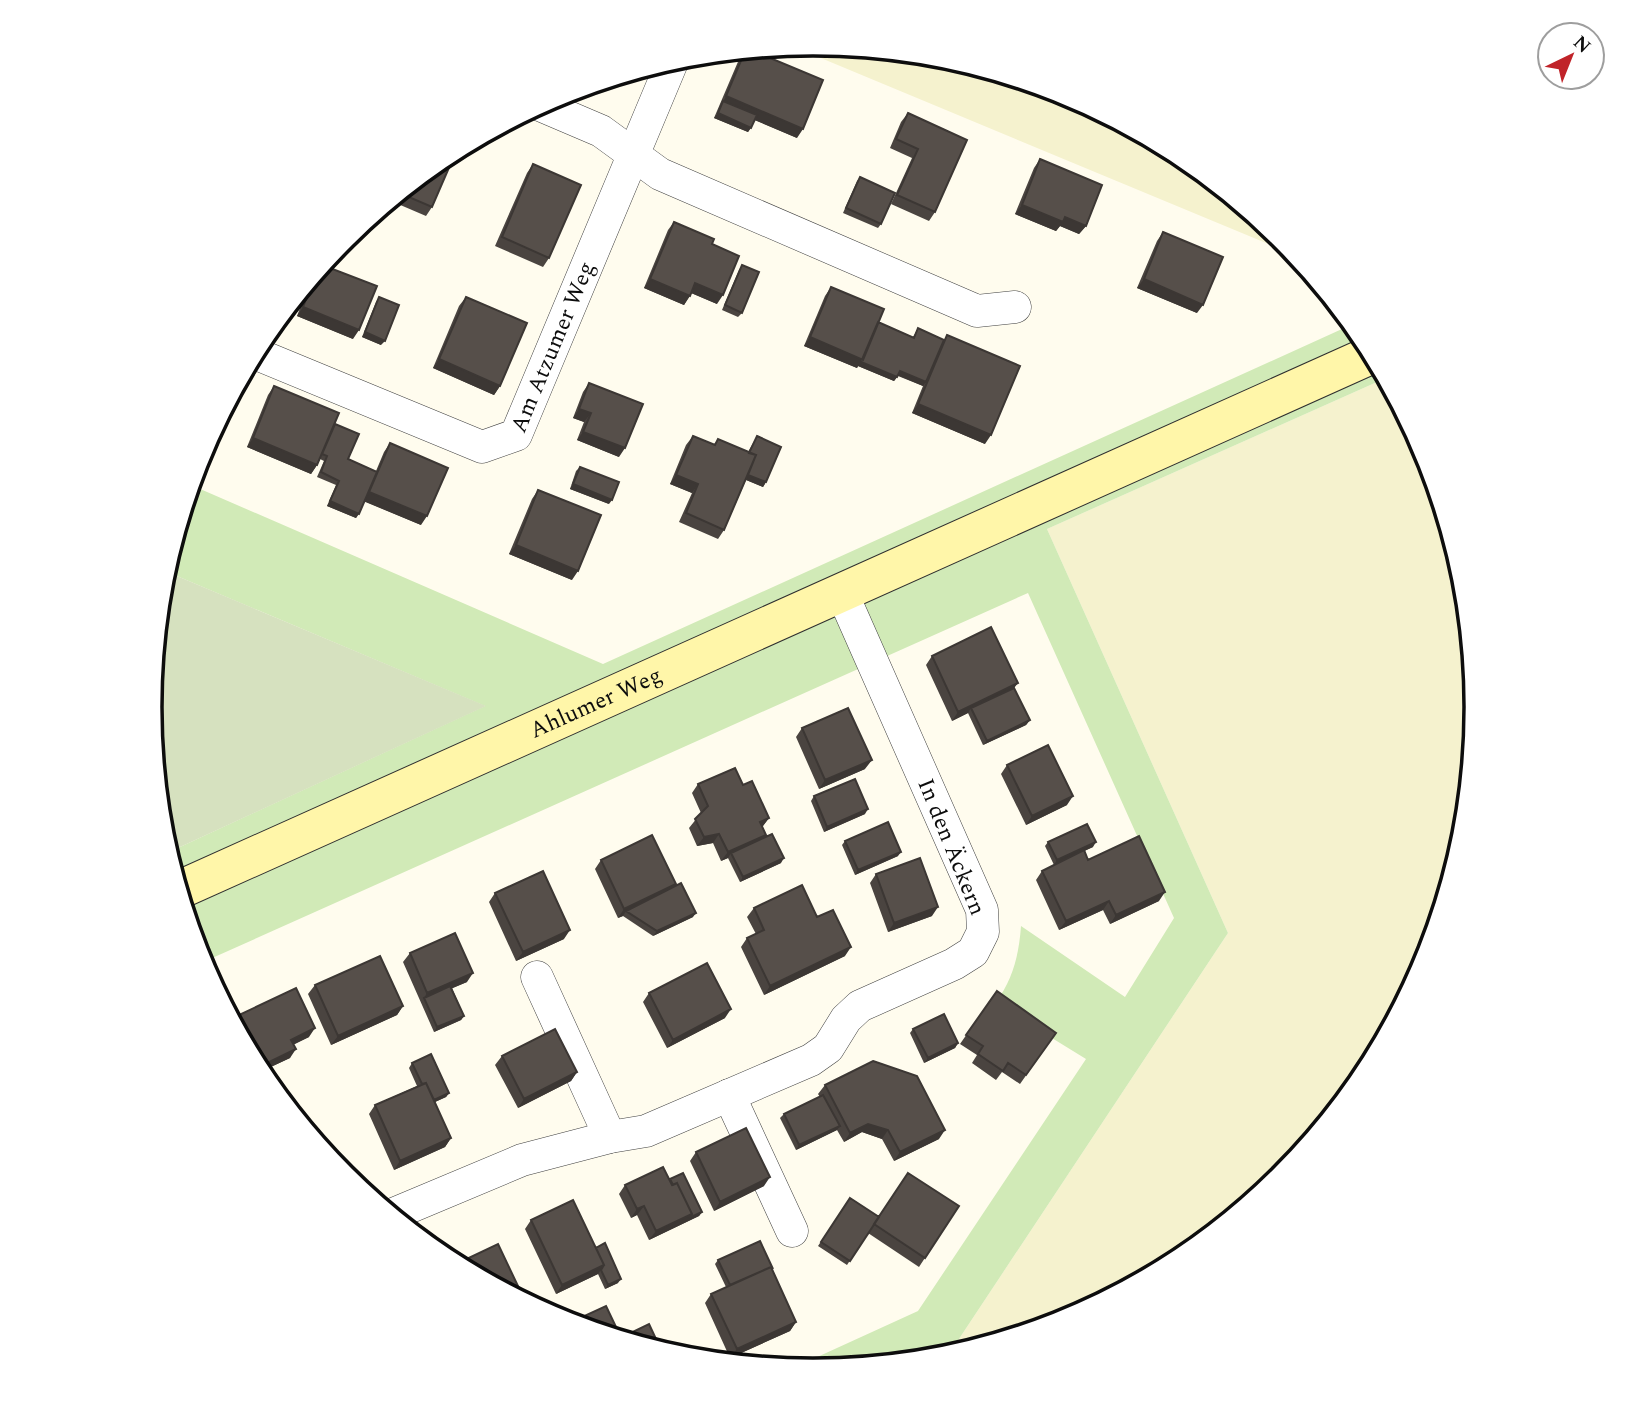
<svg xmlns="http://www.w3.org/2000/svg" width="1627" height="1415" font-family="Spectral,serif">
  <rect width="100%" height="100%" fill="#fffcee"/>
  <!-- farmland -->
  <path fill="#f5f2ce" d="M814,44L943,57L1068,94L1183,156L1283,238L1297,256L792,46Z
    M1386,378L1427,454L1465,578L1477,708L1464,837L1427,962L1365,1077L1283,1177L1182,1260L1067,1321L947,1357L1228,933L1047,529Z"/>
  <!-- green -->
  <path fill="#d1eab7" d="M1353,324L1366,339L1386,378L1047,529L1228,933L947,1357L813,1371L791,1369L918,1311L1086,1059L995,1003C1013,980 1019,954 1021,926L1125,997L1174,918L1028,593L201,963L167,853L485,706L165,571L191,485L603,664Z"/>
  <!-- cemetery -->
  <path fill="#d6e1bf" d="M165,571L486,706L167,853L162,837L150,707Z"/>
  <g fill="none" stroke-linecap="round" stroke-linejoin="round">
    <!-- street casing -->
    <g stroke="#404040" stroke-width="33">
      <g id="street">
        <path d="M540,105L601,131L660,174L977,311L1015,307"/>
        <path id="s1" d="M254,353L482,447L516,435L673,60"/>
        <path d="M537,977L610,1137"/>
        <path d="M729,1095L792,1231"/>
        <path d="M391,1215L522,1160L610,1137L646,1131L811,1060L828,1048L846,1019L860,1006L954,964L973,952L983,932L982,910L842,593"/>
      </g>
    </g>
    <!-- secondary casing -->
    <g stroke="#2f2f2f" stroke-width="40">
      <g id="secondary">
        <path id="s2" d="M179,890L1373,354"/>
      </g>
    </g>
    <!-- street -->
    <use href="#street" stroke="#fff" stroke-width="32"/>
    <!-- secondary -->
    <use href="#secondary" stroke="#fff6a9" stroke-width="38"/>
  </g>
  <!-- wall -->
  <path fill="#4a4440" d="M751,50L797,138L755,120L748,132L714,118L740,57L744,51Z
    M908,113L935,212L929,221L891,204L912,158L890,148L901,122Z
    M445,155L432,207L426,216L398,204L404,189Z
    M1040,159L1086,226L1079,234L1060,226L1056,231L1015,214L1034,168Z
    M533,164L549,258L543,267L495,246L527,173Z
    M860,177L881,224L878,228L843,213L857,181Z
    M674,222L712,244L717,304L691,293L684,305L644,288L668,230Z
    M1163,232L1197,313L1137,288L1157,241Z
    M322,265L353,339L297,316L312,277Z
    M742,265V313L738,317L722,310L739,270Z
    M831,287L878,322L913,337L918,328L944,340L947,335L985,444L912,413L923,386L898,376L894,381L858,366L857,368L804,346L825,296Z
    M379,297L381,345L362,337L376,302Z
    M466,297L500,386L494,395L433,368L459,306Z
    M589,383L619,457L577,440L584,422L573,418L583,392Z
    M274,386L335,424L348,459L376,471L384,452L390,443L421,525L364,501L356,518L327,506L336,485L317,477L324,461L320,459L317,465L311,474L247,447L268,395Z
    M693,436L714,445L718,439L748,452L757,436L766,482L763,487L746,480L724,530L718,539L679,522L692,493L670,484L686,445Z
    M580,467L609,504L570,489L576,471Z
    M538,490L572,580L509,554L532,499Z
    M932,656L1014,688L1030,720L1026,725L983,745L968,713L952,721L926,665Z
    M802,728L865,769L819,789L796,737Z
    M1007,765L1067,805L1026,825L1001,774Z
    M698,784L743,785L769,818L762,827L763,838L781,863L740,882L728,858L721,861L713,843L697,846L689,828L701,813L692,793Z
    M814,796L865,814L824,832L811,801Z
    M845,841L898,856L855,875L842,845Z
    M1048,842L1093,847L1084,851L1088,860L1159,901L1110,924L1103,910L1059,930L1036,880L1042,871L1054,865L1045,846Z
    M601,860L676,884L674,887L693,917L653,936L623,916L618,918L595,869Z
    M876,874L932,916L888,932L870,883Z
    M495,893L564,939L516,961L489,902Z
    M754,908L817,917L845,956L764,995L741,947L747,938L756,934L747,917Z
    M410,953L467,982L452,988L464,1016L461,1020L434,1032L403,962Z
    M315,985L403,1006L397,1015L331,1045L308,994Z
    M997,991L1056,1033L1020,1084L1002,1072L996,1080L972,1063L977,1055L960,1044Z
    M649,993L725,1018L667,1048L643,1002Z
    M237,1016L309,1037L294,1044L290,1058L260,1072L233,1023Z
    M913,1029L958,1043L955,1048L924,1063L910,1033Z
    M502,1056L577,1072L571,1081L518,1108L495,1065Z
    M412,1063L449,1093L446,1097L435,1102L451,1138L445,1147L394,1170L369,1114L375,1105L417,1086L409,1068Z
    M825,1085L939,1139L894,1161L882,1139L862,1132L844,1142L837,1130L796,1150L780,1118L784,1114L820,1097L818,1094Z
    M696,1152L764,1186L714,1211L690,1161Z
    M669,1180L702,1212L699,1216L649,1240L637,1215L631,1218L619,1194L625,1185Z
    M850,1198L878,1217L959,1206L919,1267L868,1233L847,1265L818,1246Z
    M531,1220L596,1248L618,1283L605,1289L598,1274L556,1294L525,1229Z
    M718,1260L772,1270L796,1322L790,1331L730,1358L705,1303L711,1294L726,1287L715,1264Z"/>
  <!-- shaded-wall -->
  <path fill="#3c3734" d="M726,96L803,129L797,138L721,106Z
    M718,113L751,128L748,132L714,118Z
    M1022,205L1065,217L1086,226L1079,234L1060,226L1056,231L1015,214Z
    M650,279L690,296L684,305L644,288Z
    M1144,279L1203,305L1197,313L1137,288Z
    M695,283L723,295L717,304L689,292Z
    M303,307L359,330L353,339L297,316Z
    M365,332L385,341L381,345L362,337Z
    M810,337L863,360L897,377L894,381L858,366L857,368L804,346Z
    M439,359L500,386L494,395L433,368Z
    M900,371L926,382L923,386L897,375Z
    M918,404L991,435L985,444L912,413Z
    M579,409L591,413L584,422L573,418Z
    M583,432L625,448L619,457L577,440Z
    M253,438L317,465L311,474L247,447Z
    M676,475L698,484L692,493L670,484Z
    M747,475L766,482L763,487L744,479Z
    M573,484L612,500L609,504L570,489Z
    M369,492L427,516L421,525L363,501Z
    M330,501L359,514L356,518L327,506Z
    M516,545L578,571L572,580L509,554Z
    M1018,683L1011,692L971,708L968,713L952,721L958,712Z
    M1030,720L1026,725L983,745L987,741Z
    M872,760L865,769L819,789L825,780Z
    M1073,796L1067,805L1026,825L1032,816Z
    M868,809L865,814L824,832L827,827Z
    M769,818L763,826L754,831L760,822Z
    M719,834L713,843L697,846L704,837Z
    M766,835L759,843L731,853L728,858L721,861L728,852Z
    M1096,842L1093,847L1054,865L1057,860Z
    M901,852L898,856L855,875L858,870Z
    M784,858L781,863L740,882L743,877Z
    M676,884L669,893L626,911L623,916L618,918L624,909Z
    M1165,892L1159,901L1110,924L1116,915Z
    M1109,901L1103,910L1059,930L1066,921Z
    M938,907L932,916L888,932L894,923Z
    M696,913L693,917L653,936L657,931Z
    M570,930L564,939L516,961L523,952Z
    M851,947L845,956L764,995L770,986Z
    M473,973L467,982L425,1000L424,998L427,993Z
    M403,1006L397,1015L331,1045L338,1036Z
    M731,1009L725,1018L667,1048L673,1040Z
    M464,1016L461,1020L434,1032L437,1027Z
    M315,1028L309,1037L285,1049L291,1040Z
    M958,1043L955,1048L924,1063L928,1058Z
    M296,1049L290,1058L260,1072L257,1068Z
    M577,1072L571,1081L518,1108L524,1099Z
    M449,1093L446,1097L426,1106L430,1101Z
    M868,1124L888,1130L882,1139L862,1132L844,1142L850,1133Z
    M840,1126L837,1130L796,1150L799,1145Z
    M945,1130L939,1139L894,1161L900,1152Z
    M451,1138L445,1147L394,1170L400,1161Z
    M770,1177L764,1186L714,1211L720,1202Z
    M644,1206L637,1215L631,1218L637,1209Z
    M702,1212L699,1216L649,1240L656,1231L692,1214Z
    M604,1265L598,1274L556,1294L562,1285Z
    M621,1279L618,1283L605,1289L608,1285Z
    M796,1322L790,1331L730,1358L737,1349Z
    M616,1327L613,1331L605,1335L601,1333Z"/>
  <!-- building -->
  <path fill="#564f4a" stroke="#3c3734" stroke-width="2" d="M751,50L823,80L803,129L726,96L745,51Z
    M723,101L757,115L751,128L718,113Z
    M908,113L967,140L935,212L897,195L918,149L896,139Z
    M457,149L432,207L404,195L408,186L445,155Z
    M1040,159L1102,185L1086,226L1065,217L1063,222L1022,205Z
    M533,164L581,185L549,258L502,237Z
    M860,177L895,193L881,224L846,208Z
    M674,222L714,239L712,244L739,256L723,295L695,283L690,296L650,279Z
    M1163,232L1223,257L1203,305L1144,279Z
    M322,265L377,286L359,330L303,307L317,271Z
    M742,265L759,272L742,313L725,305Z
    M831,287L884,309L863,360L810,337Z
    M379,297L399,305L385,341L365,332Z
    M466,297L527,323L500,386L439,359Z
    M878,322L914,338L918,328L944,340L926,382L900,371L897,377L861,362Z
    M947,335L1020,366L991,435L918,404Z
    M589,383L643,404L625,448L583,432L591,413L579,409Z
    M274,386L339,413L317,465L253,438Z
    M335,424L359,434L348,459L377,472L359,514L330,501L339,481L321,472L327,456L322,454Z
    M693,436L715,445L718,439L756,455L724,530L686,513L698,484L676,475Z
    M757,436L781,447L766,482L748,475L756,455L749,453Z
    M390,443L448,468L427,516L369,492Z
    M580,467L619,482L612,500L573,484Z
    M538,490L601,515L578,571L516,545Z
    M991,627L1018,683L958,712L932,656Z
    M1014,688L1030,720L987,741L971,708Z
    M848,708L872,760L825,780L802,728Z
    M1048,745L1073,796L1032,816L1007,765Z
    M735,768L743,785L752,781L769,818L760,822L766,835L728,852L719,834L704,837L695,819L708,806L698,784Z
    M855,779L868,809L827,827L814,796Z
    M888,822L901,852L858,870L845,841Z
    M1087,824L1096,842L1057,860L1048,842Z
    M772,834L784,858L743,877L731,853Z
    M652,835L676,884L624,909L601,860Z
    M1139,836L1165,892L1116,915L1109,901L1066,921L1042,871L1084,850L1088,860Z
    M920,858L938,907L894,923L876,874Z
    M543,871L570,930L523,952L495,893Z
    M681,883L696,913L657,931L626,911Z
    M802,885L817,917L833,910L851,947L770,986L747,938L764,930L754,908Z
    M455,933L473,973L427,993L410,953Z
    M380,956L403,1006L338,1036L315,985Z
    M707,963L731,1009L673,1040L649,993Z
    M450,986L464,1016L437,1027L424,998Z
    M296,988L315,1028L291,1040L296,1049L257,1068L234,1025L240,1022L237,1016Z
    M997,991L1056,1033L1026,1075L1008,1063L1003,1071L978,1054L983,1046L966,1035Z
    M944,1014L958,1043L928,1058L913,1029Z
    M555,1029L577,1072L524,1099L502,1056Z
    M431,1054L449,1093L434,1100L426,1083L422,1084L412,1063Z
    M873,1061L917,1076L945,1130L900,1152L888,1130L868,1124L850,1133L825,1085Z
    M426,1083L451,1138L400,1161L375,1105Z
    M823,1095L840,1126L799,1145L784,1114Z
    M746,1128L770,1177L720,1202L696,1152Z
    M663,1167L672,1185L677,1183L692,1214L656,1231L644,1206L637,1209L625,1185Z
    M683,1173L702,1212L689,1218L692,1214L677,1183L673,1185L670,1179Z
    M908,1173L959,1206L925,1258L874,1224Z
    M850,1198L879,1217L850,1261L821,1242Z
    M573,1200L604,1265L562,1285L531,1220Z
    M760,1241L773,1269L771,1267L730,1285L718,1260Z
    M605,1243L621,1279L608,1285L601,1270L604,1265L596,1248Z
    M498,1244L526,1303L460,1268L458,1263Z
    M771,1267L796,1322L737,1349L711,1294Z
    M606,1306L616,1327L601,1333L569,1323Z
    M649,1324L662,1352L618,1339Z"/>
  <g text-anchor="middle" dominant-baseline="central" stroke-width="7" stroke-linejoin="round" paint-order="stroke">
    <!-- street labels -->
    <g font-size="23" fill="#0d0d0d" stroke="#fff">
      <text stroke="none"><textPath href="#s1" startOffset="378">Am Atzumer Weg</textPath></text>
      <text stroke="none"><textPath href="#s2" startOffset="457">Ahlumer Weg</textPath></text>
      <text transform="translate(951 847) rotate(68)">In den Äckern</text>
    </g>
  </g>
  <!-- crop -->
  <path d="M0 0H1627V1415H0ZM162 707a651 651 0 1 1 1302 0a651 651 0 1 1-1302 0Z" fill="#fff" fill-rule="evenodd"/>
  <path fill="none" stroke="#0d0d0d" stroke-width="3.5" d="M162 707a651 651 0 1 1 1302 0a651 651 0 1 1-1302 0Z"/>
  <!-- north arrow -->
  <g transform="translate(1571 56) rotate(43)"><circle r="33" fill="#ffffff" stroke="#9e9e9e" stroke-width="2"/>
  <path d="M0-5L12 26L0 18L-12 26Z" fill="#c02329"/>
  <text y="-10" font-size="19" font-weight="bold" text-anchor="middle" fill="#0d0d0d">N</text>
  </g>
</svg>
